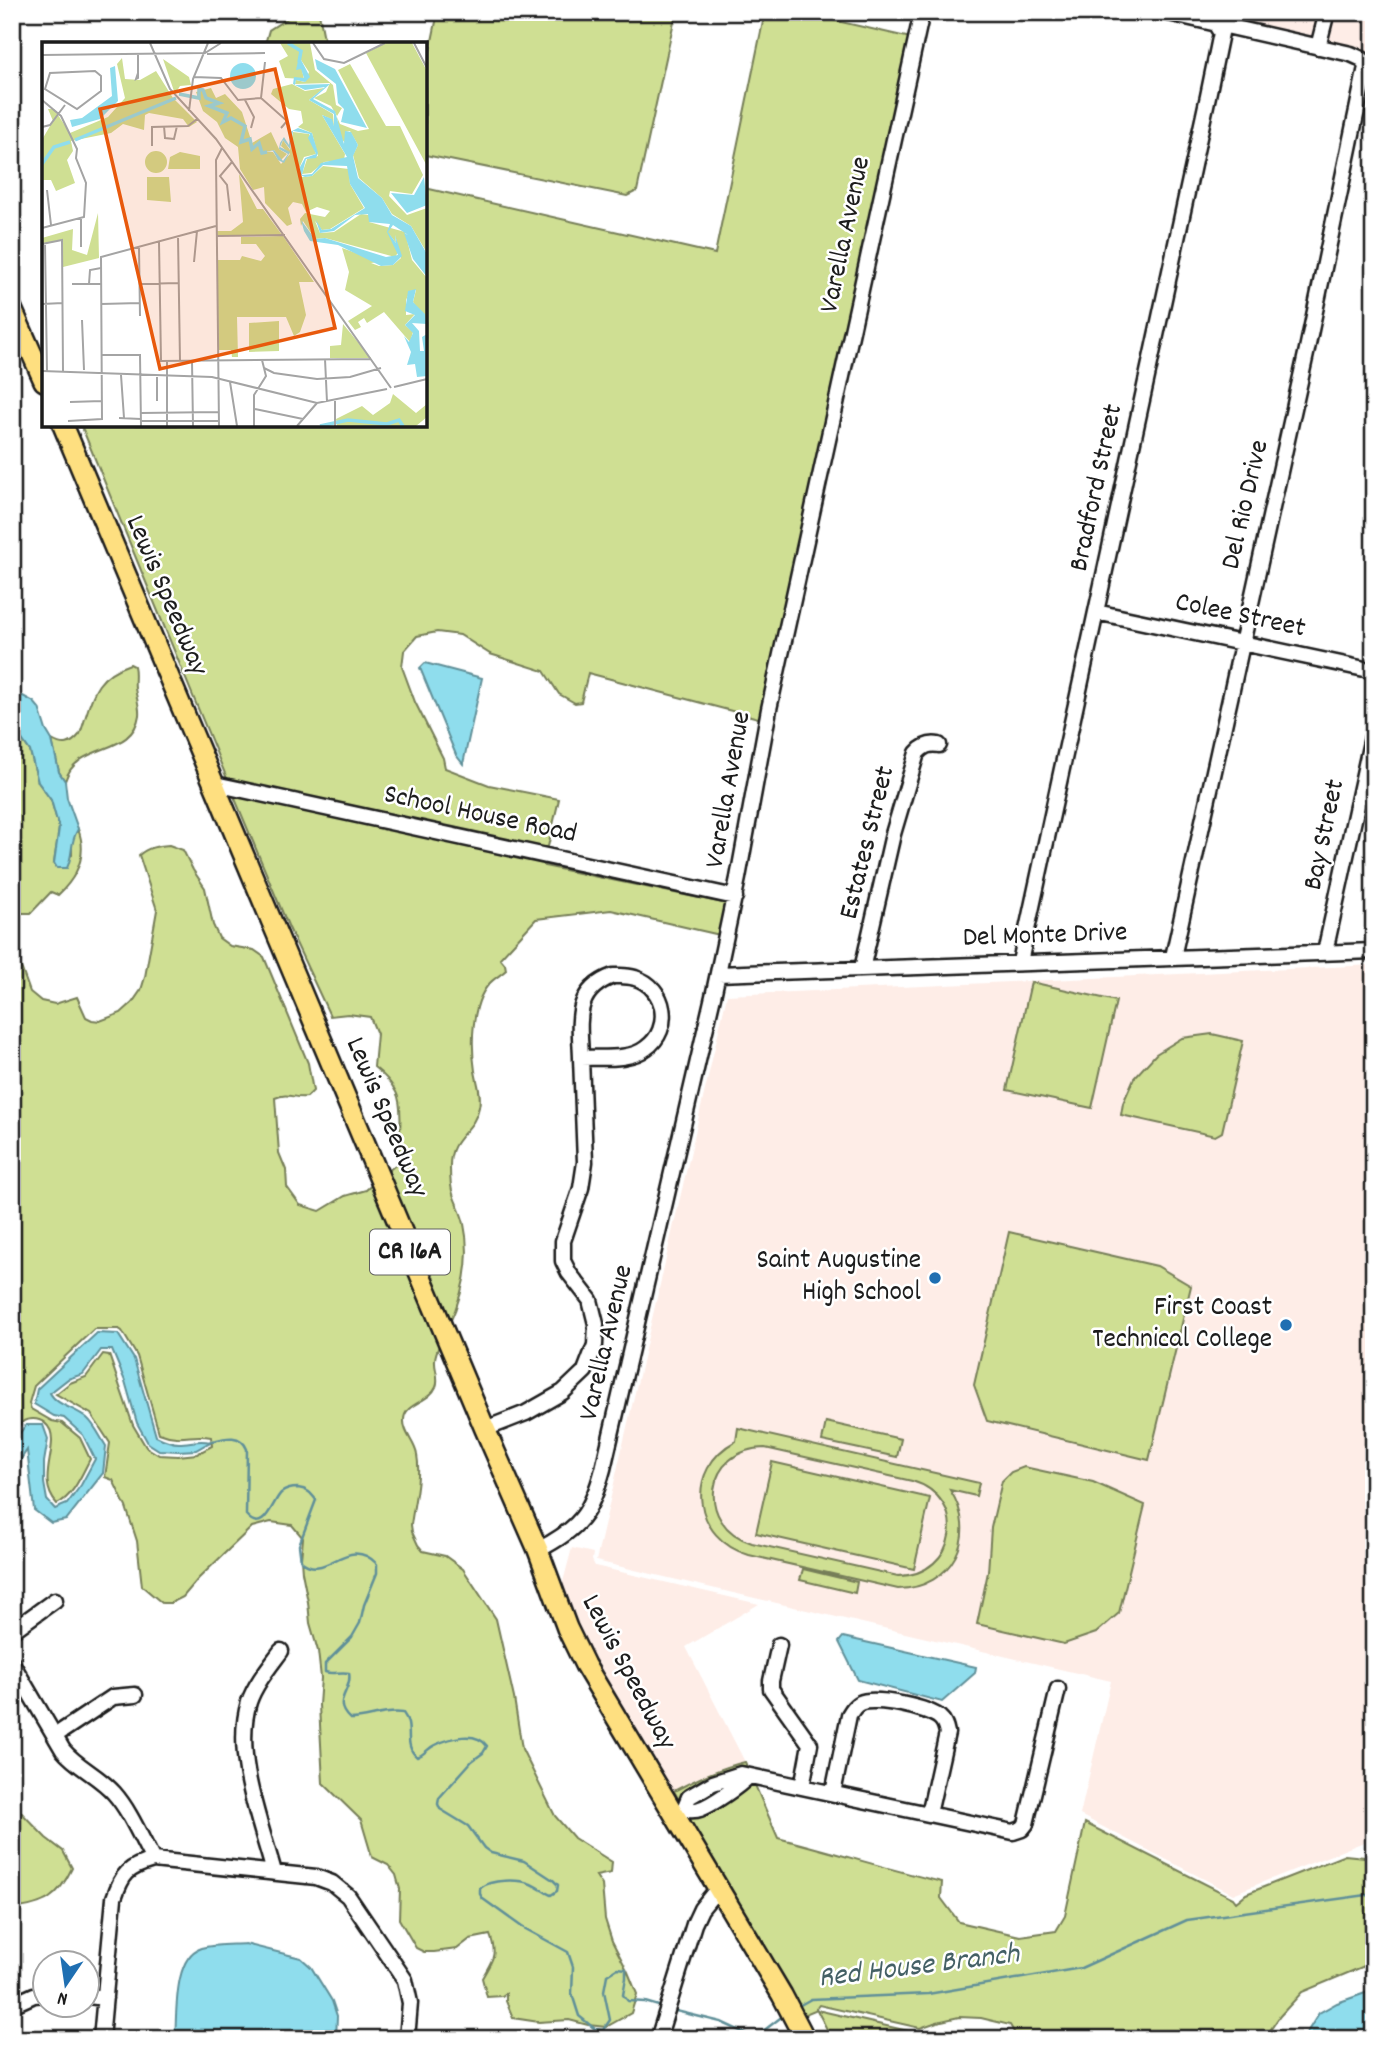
<svg xmlns="http://www.w3.org/2000/svg" width="1386" height="2051" font-family="Dekko,sans-serif">
  <rect width="100%" height="100%" fill="#fff"/>
  <filter id="ink" filterUnits="userSpaceOnUse"><feTurbulence type="fractalNoise" baseFrequency=".0143" numOctaves="2"/><feDisplacementMap in="SourceGraphic" scale="14" xChannelSelector="R" yChannelSelector="G"/><feConvolveMatrix kernelMatrix="1 2 1 2 8 2 1 2 1" color-interpolation-filters="sRGB"/></filter>
  <g filter="url(#ink)">
    <!-- built -->
    <path fill="#feede7" d="M1189,12H1321L1315,40Z
      M1332,12H1374V60L1369,59L1368,56L1325,42Z
      M1374,965V1838L1233,1894L1080,1815L1111,1681L596,1561L727,995Z
      M572,1548L593,1553L592,1560L595,1566L759,1604L686,1647L745,1762L727,1766L712,1772L674,1791L659,1778L570,1622L560,1593Z"/>
    <!-- green -->
    <path fill="#cfdf93" stroke="#767e58" stroke-width="2" fill-rule="evenodd" d="M297,12L319,13L325,44H265L269,30Z
      M438,12H676L637,191L627,196L425,155V75Z
      M765,12H815V16L911,38L762,719L588,673L581,702L575,703L559,694L544,671L490,654L460,635L437,632L417,636L404,651L402,667L415,702L443,758L445,768L489,785L559,799L547,851L228,781L81,425H425V188L715,254Z
      M130,664L134,666C136,673 134,681 135,688C136,697 140,706 139,715C133,757 77,741 65,781L59,772L52,740C64,747 71,745 80,734C92,701 91,677 130,664Z
      M12,725L30,751L38,782L51,800L59,828L54,863L72,855V839L78,829C88,855 77,877 58,895L51,892L31,913H21L12,908Z
      M233,794L544,862V866L728,904L720,935L611,910L536,919L500,958L505,964L506,970C501,975 494,978 489,984C471,1004 471,1045 475,1071C477,1083 482,1095 479,1107C474,1134 449,1135 450,1168C450,1176 450,1186 453,1194C456,1204 462,1213 464,1224C472,1260 463,1295 448,1327L383,1175L398,1163C399,1145 404,1106 396,1092C391,1082 383,1074 374,1067L377,1034L370,1017L348,1014L330,1016L289,928Z
      M169,845L183,850L193,870L205,888L213,925L219,938L230,946L254,950L264,957L308,1063L313,1091L307,1097C293,1099 289,1092 275,1098L279,1153L286,1170L287,1187L300,1205L320,1211L345,1196L366,1190L375,1182L442,1340C439,1346 435,1353 435,1360C434,1369 440,1378 436,1387C430,1402 404,1403 404,1420C403,1433 415,1442 417,1455C421,1477 414,1502 411,1525L412,1532L418,1545L423,1551L445,1556L463,1569L496,1619L514,1698L522,1749L555,1816L574,1838L612,1862L611,1873L596,1876L602,1885L605,1919L612,1941L628,1972L637,1994L631,2013L606,2027L588,2025L569,2020L539,2022L513,2018L506,2001V1993L502,1996L487,1997L482,1978C492,1960 498,1956 490,1935L470,1939L457,1949L434,1952H424L416,1948L399,1919L400,1889L396,1875L388,1865L372,1857L361,1820L323,1783L319,1705L321,1678L318,1651L310,1623L308,1602L302,1572L301,1559L303,1538L292,1525L271,1522L252,1527L198,1579L183,1597L171,1603H162L142,1586L137,1541L126,1507L113,1480L105,1477L110,1443L91,1414L56,1394L70,1383L86,1377L103,1354L109,1355L133,1425L146,1447L159,1455L178,1456L197,1454L212,1446L211,1437C191,1433 182,1442 159,1433L137,1356L122,1331L119,1329H94L34,1386L29,1403L31,1409L52,1421L62,1423L80,1438L90,1459C82,1474 73,1497 57,1504C39,1484 52,1461 52,1440C52,1425 41,1416 26,1420C20,1421 16,1431 12,1436V953L22,970L30,992L41,1001L55,1004L77,997L86,1017L92,1020L100,1021L121,1013L132,1003L141,990L145,977L157,910L139,855C148,847 158,846 169,845Z
      M1031,982L1116,1001L1092,1108L1007,1090Z
      M1212,1034L1243,1041L1222,1132L1215,1136L1121,1115L1123,1103L1134,1078L1156,1054L1182,1038Z
      M1009,1232L1157,1266L1191,1286L1149,1460L987,1421L974,1385Z
      M826,1422L901,1439L897,1457L822,1441Z
      M738,1428L979,1483L976,1496L950,1490C980,1536 952,1588 898,1589L749,1555C693,1539 683,1469 736,1441ZM765,1448L912,1481C970,1498 958,1575 898,1576L752,1543C694,1525 705,1448 765,1448Z
      M772,1462L930,1498L914,1569L756,1533Z
      M1024,1467L1093,1482L1145,1505L1119,1613L1096,1633L1064,1644L977,1624L988,1572L991,1528L1002,1481L1011,1472Z
      M803,1569L857,1582L855,1593L800,1580Z
      M745,1762L778,1838C833,1852 887,1869 942,1882L941,1898L959,1922L1020,1936L1056,1931L1065,1916L1085,1823L1233,1898L1236,1902L1246,1894L1345,1855L1374,1858V1962L1302,1992L1280,2016L1264,2039H1018L1010,2025L981,2018L959,2017L937,2022L920,2028L819,2005L815,2010L805,2014L802,2021L755,1942L674,1791C697,1779 719,1768 745,1762Z
      M12,1803L46,1838L63,1851L72,1868C58,1898 45,1905 12,1909Z
      M817,2010L943,2039H832Z"/>
    <!-- water -->
    <path fill="#8fdded" stroke="#619099" stroke-width="2" d="M425,663L482,678L463,764L456,755L420,668Z
      M12,695L23,696L34,702L39,708L46,730L52,740L59,772L65,781L67,798L78,829C69,844 74,853 67,868H57L54,863L59,828L51,800L38,782L30,751L12,725Z
      M97,1333L118,1334L134,1359L156,1436C164,1440 171,1443 179,1443C190,1443 199,1439 210,1442L196,1450L178,1451L159,1450L148,1443L137,1423L125,1381L112,1350H101L83,1374L68,1379L50,1393C57,1406 76,1408 87,1418C95,1425 100,1437 106,1446L103,1473L66,1520L51,1523L34,1510L27,1450L21,1459L12,1505V1448L13,1442L26,1425H43L48,1439L44,1462V1483L47,1500L55,1509L67,1504L81,1485L95,1459L83,1435L64,1418L54,1416L34,1404L37,1389Z
      M843,1637L976,1667L975,1673L942,1702L858,1680L839,1642Z
      M245,1944L301,1958L311,1967L332,2001L337,2016L336,2039H175C177,2015 173,1957 201,1948C215,1944 231,1945 245,1944Z
      M1374,1990V2039H1303L1319,2013L1337,2003Z"/>
    <g fill="none" stroke-linecap="round" stroke-linejoin="round">
      <!-- stream -->
      <path stroke="#619099" stroke-width="2.5" d="M209,1442C224,1438 240,1432 247,1449L246,1515C264,1536 272,1502 281,1493C286,1489 292,1488 298,1488C307,1489 311,1493 316,1500L299,1545L301,1561C326,1583 347,1533 377,1564V1573L364,1605L360,1623L352,1637L325,1664V1672C333,1675 340,1671 349,1673C353,1691 330,1701 350,1719C368,1719 385,1710 403,1713C415,1728 402,1744 417,1757C425,1754 428,1748 435,1745C450,1738 476,1730 487,1746L483,1753L472,1761L439,1798L438,1804L440,1809L468,1826L484,1848L491,1853L524,1861L553,1880L558,1885L557,1891L551,1895C544,1892 538,1887 531,1884C518,1879 491,1879 480,1888V1894L483,1899L522,1927L568,1952L573,1967L572,1994L579,2016L595,2029L603,2030L610,2020L604,1991L607,1975L618,1968L626,1969V1978L623,1995L628,2001L645,2002L662,2007
        M795,2008L811,1999L928,1994L1081,1968L1187,1920L1374,1894
        M672,2010L721,2022L751,2036L762,2032L784,2015"/>
      <!-- minor casing -->
      <g stroke="#1c1c1c" stroke-width="19">
        <path id="minor" d="M1164,12L1351,54L1362,59L1366,67L1306,354L1173,957
          M1318,47L1327,12
          M1096,612L1374,671
          M215,784L735,897
          M1325,952L1374,728
          M1020,962L1208,96L1221,33L1216,25
          M862,969L893,834L917,753C923,746 929,743 939,745
          M718,974L1374,951
          M613,976C620,976 627,975 635,978C666,987 673,1029 646,1048C630,1061 601,1057 581,1058C580,1023 572,991 613,976Z
          M485,1429L526,1413L563,1392L585,1371L595,1345L596,1324L590,1300L569,1273L563,1261V1241L581,1188L585,1162L581,1058
          M538,1550C579,1529 591,1514 603,1469L714,992L738,878L769,709L922,12
          M12,1631L55,1600
          M779,1645L771,1681V1689L810,1744L802,1787
          M12,1663L63,1750C77,1767 99,1776 114,1793C130,1811 141,1838 153,1860
          M56,1735L113,1697L135,1695
          M833,1793L849,1715C852,1710 855,1705 860,1703C874,1696 930,1708 940,1718C945,1722 946,1728 947,1733L929,1814
          M684,1809L689,1797L713,1783L741,1774L1013,1832L1022,1829L1026,1824L1058,1689
          M678,1812C686,1808 693,1812 700,1809C712,1805 739,1786 749,1776
          M274,1872C260,1821 233,1754 249,1702C255,1684 270,1666 281,1651
          M88,1996L105,1998
          M12,2005L34,1995L46,1994
          M101,2039L114,1898C122,1874 128,1867 153,1860L316,1877L332,1883L348,1896L405,1980L410,2003L407,2039
          M658,2039L694,1924L701,1909L718,1888"/>
      </g>
      <!-- major casing -->
      <g stroke="#1c1c1c" stroke-width="24">
        <path id="major" d="M12,309L44,381
          M63,425L485,1429L538,1550L567,1628L585,1665L782,1995L805,2039"/>
      </g>
      <!-- minor -->
      <use href="#minor" stroke="#fff" stroke-width="14"/>
      <!-- major -->
      <use href="#major" stroke="#fedf80" stroke-width="19"/>
    </g>
  </g>
  <!-- markers -->
  <g fill="#1f6fb2" stroke="#fff" stroke-width="2.5">
    <circle cx="935" cy="1278" r="7"/>
    <circle cx="1286" cy="1325" r="7"/>
  </g>
  <g text-anchor="middle" dominant-baseline="central" stroke-width="5" stroke-linejoin="round" paint-order="stroke">
    <!-- shield labels -->
    <rect fill="#fff" stroke="#606060" stroke-width="2" x="370" y="1229.5" width="80" height="45" rx="5"/>
    <g font-size="26" font-weight="bold" fill="#1c1c1c">
      <text x="410" y="1252">CR 16A</text>
    </g>
    <!-- street labels -->
    <g font-size="28" fill="#1c1c1c" stroke="#fff">
      <text transform="translate(847 235) rotate(-78)">Varella Avenue</text>
      <text transform="translate(1098 488) rotate(-78)">Bradford Street</text>
      <text transform="translate(1247 505) rotate(-77)">Del Rio Drive</text>
      <text transform="translate(165 596) rotate(67)">Lewis Speedway</text>
      <text transform="translate(1240 617) rotate(12)">Colee Street</text>
      <text transform="translate(730 790) rotate(-80)">Varella Avenue</text>
      <text transform="translate(480 816) rotate(12)">School House Road</text>
      <text transform="translate(1326 835) rotate(-78)">Bay Street</text>
      <text transform="translate(869 843) rotate(-76)">Estates Street</text>
      <text transform="translate(1045 937) rotate(-2)">Del Monte Drive</text>
      <text transform="translate(385 1118) rotate(67)">Lewis Speedway</text>
      <text transform="translate(608 1343) rotate(-77)">Varella Avenue</text>
      <text transform="translate(627 1673) rotate(62)">Lewis Speedway</text>
    </g>
    <!-- poi labels -->
    <g font-size="28" fill="#1c1c1c" stroke="#fff" text-anchor="end">
      <text x="921" y="1262">Saint Augustine<tspan x="921" dy="32">High School</tspan></text>
      <text x="1272" y="1309">First Coast<tspan x="1272" dy="32">Technical College</tspan></text>
    </g>
    <!-- water labels -->
    <g font-size="30" font-style="italic" fill="#446065" stroke="#fff">
      <text transform="translate(919 1968) rotate(-7)">Red House Branch</text>
    </g>
  </g>
  <!-- overview -->
  <g transform="translate(42 42)">
    <rect width="385" height="385" fill="#fff"/>
    <path d="M238,1H268L273,28L291,43L294,63L300,66L295,74L289,64L272,56L284,50L288,41L253,42L254,38L263,40L267,30L257,15L262,37L243,36L237,19L246,14ZM344,1H370L385,29V124L324,11ZM80,16L83,37L98,38L114,29L131,56L155,80L147,85L141,77L107,71L103,73L102,88L81,82L69,91L29,99L31,109L25,118L33,141L14,149L9,138H0L1,96L11,79L6,67H12L28,91L66,75L83,56L75,22ZM121,17L147,35L149,43L138,44L133,52ZM308,22L344,84H358L381,133L370,152L348,149L347,154L365,173L385,166V211L369,184L350,172L340,156L317,136L311,113L316,103L308,89L303,90L304,102L298,95L295,75L298,82L316,89L327,87L296,28ZM250,42L263,49L282,46L267,58L291,72L292,85L289,77L280,73L303,112L302,118L282,120L269,131L260,132L265,117L276,114L270,91L256,85L261,81L259,69L247,67L229,52L231,47ZM169,46L174,56L183,52L200,70L210,101L229,90L237,107L245,112L239,118L232,108L224,110H231L239,122L248,112L239,104L241,98L248,108L251,90L267,92L274,112L262,115L256,129L260,135L270,134L281,124L307,127L308,142L322,166L288,187L280,188L273,179L278,191L292,190L319,172L327,173V180L363,190L370,218L385,236V280L371,260L374,248L368,249L364,258V273L373,272L363,283L371,290L368,300L342,270L325,281L322,276L316,280L319,285L313,288L306,279L330,264L303,248L307,230L300,206L331,217L337,220L329,221L337,224L351,223L359,216L353,193L354,201L347,192L357,209L353,215L283,196L273,197L261,179L259,184L258,177L263,171L283,175L288,169L275,165L264,170L260,162L251,160L246,166L250,182L245,184L223,161L222,145L211,148L198,127L196,105L183,96L175,80L161,69L154,50ZM103 120a11 11 0 1 1 22 0a11 11 0 1 1-22 0ZM138,110L158,114V127H126L128,115ZM197,132L215,167H221L240,193H174V189H189L201,180ZM105,135H127L129,160L105,158ZM56,171L57,216L21,225V198L0,202V196L31,187L30,208L45,213ZM241,194L272,240H257L264,273L258,290L252,294L244,275H195L196,315H190L189,308H176L175,218H198L200,214L219,219L223,214L214,202H199V195ZM237,279V309L207,310V281ZM301,282L329,316H288V304L299,303ZM351,352L374,371L385,362V375L374,384H295L294,377L320,364L331,373L348,361Z" fill="#cfdf93"/>
    <path d="M257,14L268,35L263,40L254,38L253,43L288,42L271,57L293,69L302,102L303,89L309,90L316,103L311,114L316,136L340,156L350,173L369,184L385,212V235L371,217L362,191L366,193L351,183L346,190L354,201L353,193L360,214L351,223L339,224L296,203L268,199L262,189L259,178L273,197L283,196L344,215L356,213L345,190L348,182L327,180L326,172L313,173L292,189L278,191L274,178L280,188L289,187L323,166L308,142L305,124L281,123L270,134L263,135L258,133V125L263,116L274,112L266,96L268,92L251,89L248,107L241,98L238,105L248,110L242,121L236,118L231,109L224,110L232,108L241,119L246,112L237,107L238,101L242,95L247,103L248,90L256,86L270,91L276,111L274,116L264,117L260,133L270,132L279,121L305,115L280,73L290,77L292,84V72L267,58L283,45L263,48L251,42L252,35L262,36L259,27L254,28ZM273,17L293,27L325,86L299,80L302,67L296,61L294,42L275,27ZM188 34a13 13 0 1 1 26 0a13 13 0 1 1-26 0ZM73,24L76,59L58,77L30,85L28,78L40,76L70,54L68,26ZM382,135L385,163L365,171L349,151L372,153ZM374,247L371,260L383,272L385,282L370,281L377,289L378,309H382L380,295L385,292V334L375,335L373,322L365,323L369,310L362,294L367,300L371,291L363,283L373,273L363,269L366,249Z" fill="#8fdded"/>
    <path fill="none" stroke="#8fdded" stroke-width="3.5" d="M246,1L259,9L257,20M137,52L157,56V47L161,48L164,56L177,61L167,64L185,71L181,80L189,76L203,84L199,100L208,97L210,107L217,101L220,111L225,110M33,98L134,56M0,122L12,105L28,100M278,384L306,378L345,382L357,378L361,384"/>
    <path fill="none" stroke="#a4a4a4" stroke-width="2" d="M108,1L128,47L174,97L349,346M271,1L282,17L302,21L343,1M372,1L385,26M96,11V36L94,37L96,31M165,12L223,11M0,13L163,11L179,1M53,29L59,34V49L35,67L3,47L8,31ZM152,35L179,36L196,58L219,56L223,20M219,56L245,79L239,86M0,58L19,74L35,107L34,116L44,141L42,175L0,186M203,58L212,75L209,86M147,69L151,37L166,1M122,84L123,96L132,97L135,84M0,85L8,83L23,63M110,104V85L146,84L155,77M5,148L9,183M188,169L185,143L178,134L190,120M39,176V205M136,194L138,319M174,194L243,193M117,200L119,319L329,317M3,201L5,329M0,202L20,198L21,329M97,205L98,274M152,220L155,189M30,242H59M47,242L48,228L59,226M98,242L136,241M0,262L21,261M59,262L98,261M40,278L42,328M60,313H98L99,384M283,317L285,360M220,318L222,326L232,331L275,337L308,335L339,326M125,319V384M150,319L151,384M0,329L170,335L275,361L345,347M79,333L82,376M188,340L195,384M352,345L385,337M115,359V335M28,360L60,359M213,367L261,377M99,371L177,370M77,376L99,377M26,379L60,377L59,215L174,184M99,379H177M177,384L174,118L180,106M212,384V353L224,334L222,326M255,384L275,361M293,384V359"/>
    <path fill="#e8590c" fill-opacity="0.15" stroke="#e8590c" stroke-width="3.5" d="M233,27L293,286L118,327L58,67Z"/>
    <rect width="385" height="385" fill="none" stroke="#1c1c1c" stroke-width="3.5"/>
  </g>
  <!-- margin -->
  <rect width="1386" height="2051" fill="none" stroke="#fff" stroke-width="42"/>
  <rect x="21" y="21" width="1344" height="2009" fill="none" stroke="#1c1c1c" stroke-width="2.5" filter="url(#ink)"/>
  <!-- north arrow -->
  <g transform="translate(66 1984) rotate(193)"><circle r="33" fill="#ffffff" stroke="#a4a4a4" stroke-width="2"/>
  <path d="M0-5L12 26L0 18L-12 26Z" fill="#1f6fb2"/>
  <text y="-10" font-size="19" font-weight="bold" text-anchor="middle" fill="#1c1c1c">N</text>
  </g>
</svg>
